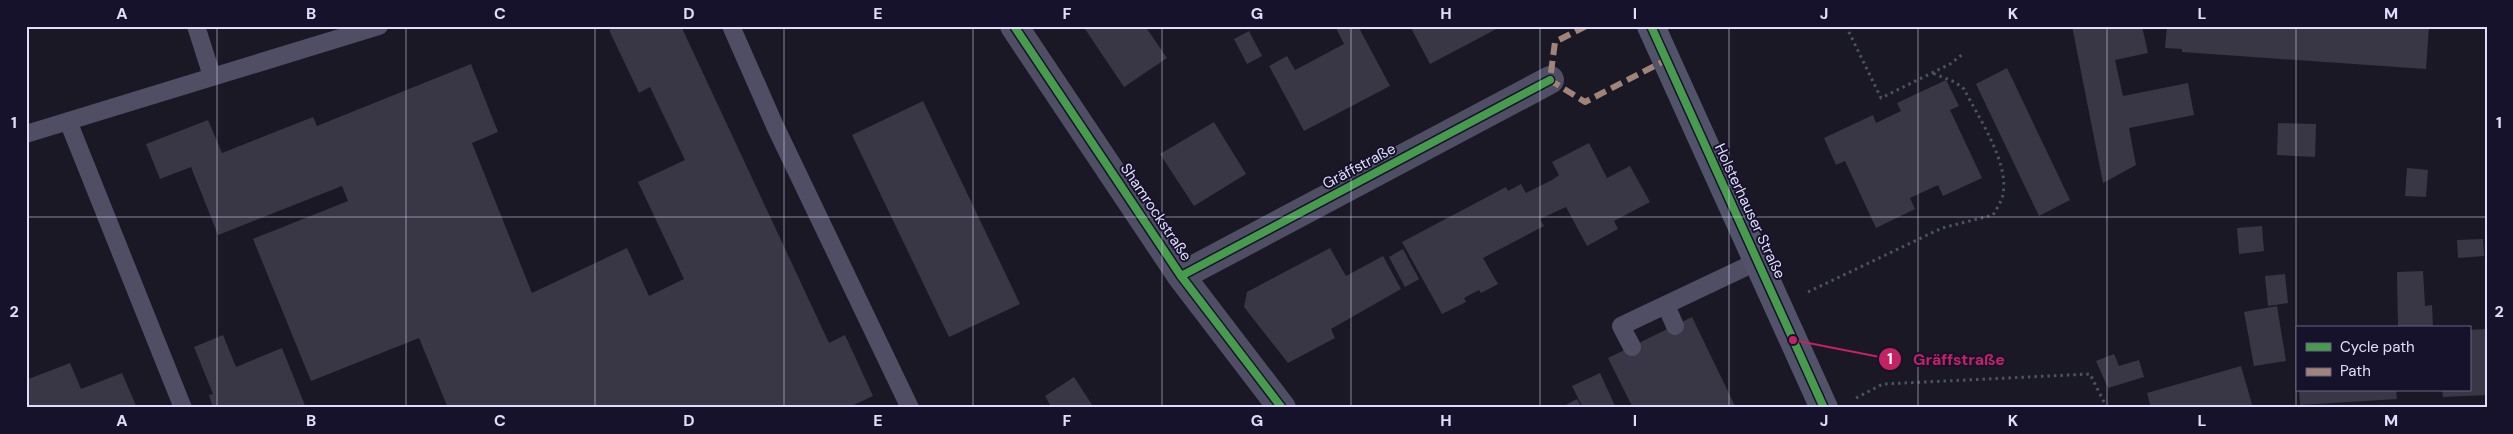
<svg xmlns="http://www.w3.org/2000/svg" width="2513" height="434" font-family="'DM Sans',sans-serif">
  <rect width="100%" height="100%" fill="#1a1825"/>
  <!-- building -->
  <path fill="#393746" d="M617,26H681L829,343L845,335L873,396L847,408H448L419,338L311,381L253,239L348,201L342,186L218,235L191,167L160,179L146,144L208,120L222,153L313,117L317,126L471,64L498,132L472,143L532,293L627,248L649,296L684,279L638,182L685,160L650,87L639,93L609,30Z
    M1083,26H1145L1167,58L1124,87Z
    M1335,26H1358L1390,86L1304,131L1269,66L1287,56L1295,70L1344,44Z
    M1410,26H1502L1430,64Z
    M2072,26H2142L2148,53L2115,60L2123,96L2188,83L2194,115L2129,128L2136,165L2103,183Z
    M2167,26H2429L2426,69L2182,52V49L2165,48Z
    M1249,31L1262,56L1247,64L1234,39Z
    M2007,68L2070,200L2039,216L1976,84Z
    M1946,80L1959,106L1950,110L1982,178L1943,196L1938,185L1910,198L1915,209L1876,228L1845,161L1836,165L1824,138L1873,115L1876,123L1901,111L1897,103Z
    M923,101L1020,304L949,337L852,135Z
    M1214,122L1246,174L1194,206L1160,154Z
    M2278,123L2316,124L2315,157L2277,155Z
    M1589,143L1607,178L1630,166L1650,202L1614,221L1618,229L1587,246L1566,207L1540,219L1544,226L1483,258L1498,284L1481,293L1479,290L1464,298L1466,302L1442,314L1402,242L1506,187L1508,191L1521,184L1526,193L1552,180L1559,175L1552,162Z
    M2407,168L2428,170L2426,197L2405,196Z
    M2262,226L2264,251L2239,254L2237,228Z
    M2483,239L2484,256L2458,258L2457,240Z
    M1330,248L1346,276L1383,256L1401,289L1331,329L1335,338L1288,363L1244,307L1247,292Z
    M1403,249L1419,279L1405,287L1389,257Z
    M2423,271L2425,306L2432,305L2433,328H2398L2397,272Z
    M2285,274L2288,303L2268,306L2265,276Z
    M2277,306L2286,361L2254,366L2244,312Z
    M1692,317L1736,408H1633L1608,358Z
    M2487,329V395L2443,397L2442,390H2469V330Z
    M223,335L236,367L282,348L306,408H213L209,395L213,394L194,347Z
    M2114,354L2119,366L2139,360L2144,377L2108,388L2096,361Z
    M70,363L81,389L122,373L137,408H26V380Z
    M2241,366L2253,408H2151L2147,393Z
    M1600,373L1616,408H1583L1572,386Z
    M1074,377L1094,408H1052L1045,396Z
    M2299,390H2396L2397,399L2300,405Z
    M1577,399L1582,408H1560Z"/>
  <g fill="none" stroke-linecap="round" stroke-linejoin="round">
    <!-- path -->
    <path stroke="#495462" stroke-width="3" stroke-dasharray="2.5 4" stroke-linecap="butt" d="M1846,26L1881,98L1950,64L1963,54
      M1808,292L1942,228L1993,215C1996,210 2000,204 2002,198C2012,166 1978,117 1964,89L1955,82L1932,73
      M1856,398L1883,384L2090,374L2107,408"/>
    <!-- service -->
    <path stroke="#4f4e65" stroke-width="18" d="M196,26L212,76
      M731,26L775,126L910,408
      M68,121L183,408
      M26,134L379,26
      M1666,305L1675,326
      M1632,347L1621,326L1758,261"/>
    <!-- minor -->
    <path stroke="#4f4e65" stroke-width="28" d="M1014,26L1181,276L1282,408
      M1181,276L1550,80"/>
    <!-- secondary -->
    <path stroke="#52526b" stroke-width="28" d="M1651,26L1824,408"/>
    <!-- quiet -->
    <path stroke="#a18479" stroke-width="6" stroke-dasharray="12 6" stroke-linecap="butt" d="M1586,26L1555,42L1550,80L1585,102L1666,60"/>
    <!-- cycleway casing -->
    <g stroke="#16122b" stroke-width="11">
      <path id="cycleway" d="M1014,26L1181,276L1282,408
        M1651,26L1824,408
        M1181,276L1550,80"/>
    </g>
    <!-- cycleway -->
    <use href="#cycleway" stroke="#469c4c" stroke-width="8"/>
  </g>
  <!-- grid -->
  <path fill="none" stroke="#e1defd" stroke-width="1" stroke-opacity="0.55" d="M217,26V408M406,26V408M595,26V408M784,26V408M973,26V408M1162,26V408M1351,26V408M1540,26V408M1729,26V408M1918,26V408M2107,26V408M2296,26V408M26,217H2487"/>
  <g text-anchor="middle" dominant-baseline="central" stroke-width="4" stroke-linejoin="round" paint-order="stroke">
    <!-- street labels -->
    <g font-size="15" fill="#e1defd" stroke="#16122b">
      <text transform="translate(1359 166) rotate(-28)">Gräffstraße</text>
      <text transform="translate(1750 211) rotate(65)">Holsterhauser Straße</text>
      <text transform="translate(1156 212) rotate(56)">Shamrockstraße</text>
    </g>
  </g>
  <!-- callouts -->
  <path fill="none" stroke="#c42263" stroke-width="2" d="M1793 340L1890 359"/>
  <g fill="#c42263" stroke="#16122b" stroke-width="2">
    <circle cx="1793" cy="340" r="5"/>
    <circle cx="1890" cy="359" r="12"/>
  </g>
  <g font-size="15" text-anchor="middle" font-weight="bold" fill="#fff">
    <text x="1890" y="364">1</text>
  </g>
  <g font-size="16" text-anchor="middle" font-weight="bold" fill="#c42263" stroke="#16122b" stroke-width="4" stroke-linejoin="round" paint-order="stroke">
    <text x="1959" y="365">Gräffstraße</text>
  </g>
  <!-- border -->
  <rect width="2513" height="434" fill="none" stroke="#16122b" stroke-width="55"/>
  <!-- legend -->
  <rect x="2296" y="326" width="175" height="65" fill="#16122b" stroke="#67647f"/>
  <rect x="2306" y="343" width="25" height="8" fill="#469c4c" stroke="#67647f"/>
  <text x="2340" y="352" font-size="15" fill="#e1defd">Cycle path</text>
  <rect x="2306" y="368" width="25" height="8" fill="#a18479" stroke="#67647f"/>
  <text x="2340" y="376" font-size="15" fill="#e1defd">Path</text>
  <rect x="28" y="28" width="2458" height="378" fill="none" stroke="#e1defd" stroke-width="2"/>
  <g font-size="16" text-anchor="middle" font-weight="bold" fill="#e1defd">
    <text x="122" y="19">A</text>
    <text x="311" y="19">B</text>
    <text x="500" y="19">C</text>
    <text x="689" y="19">D</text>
    <text x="878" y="19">E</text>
    <text x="1067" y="19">F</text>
    <text x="1257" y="19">G</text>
    <text x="1446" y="19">H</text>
    <text x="1635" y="19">I</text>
    <text x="1824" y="19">J</text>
    <text x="2013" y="19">K</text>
    <text x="2202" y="19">L</text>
    <text x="2391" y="19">M</text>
    <text x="14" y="128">1</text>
    <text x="2499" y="128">1</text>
    <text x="14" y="317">2</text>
    <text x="2499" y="317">2</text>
    <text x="122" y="426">A</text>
    <text x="311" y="426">B</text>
    <text x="500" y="426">C</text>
    <text x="689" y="426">D</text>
    <text x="878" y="426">E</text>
    <text x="1067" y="426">F</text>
    <text x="1257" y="426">G</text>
    <text x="1446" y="426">H</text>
    <text x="1635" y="426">I</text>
    <text x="1824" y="426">J</text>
    <text x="2013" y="426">K</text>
    <text x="2202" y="426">L</text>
    <text x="2391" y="426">M</text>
  </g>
</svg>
